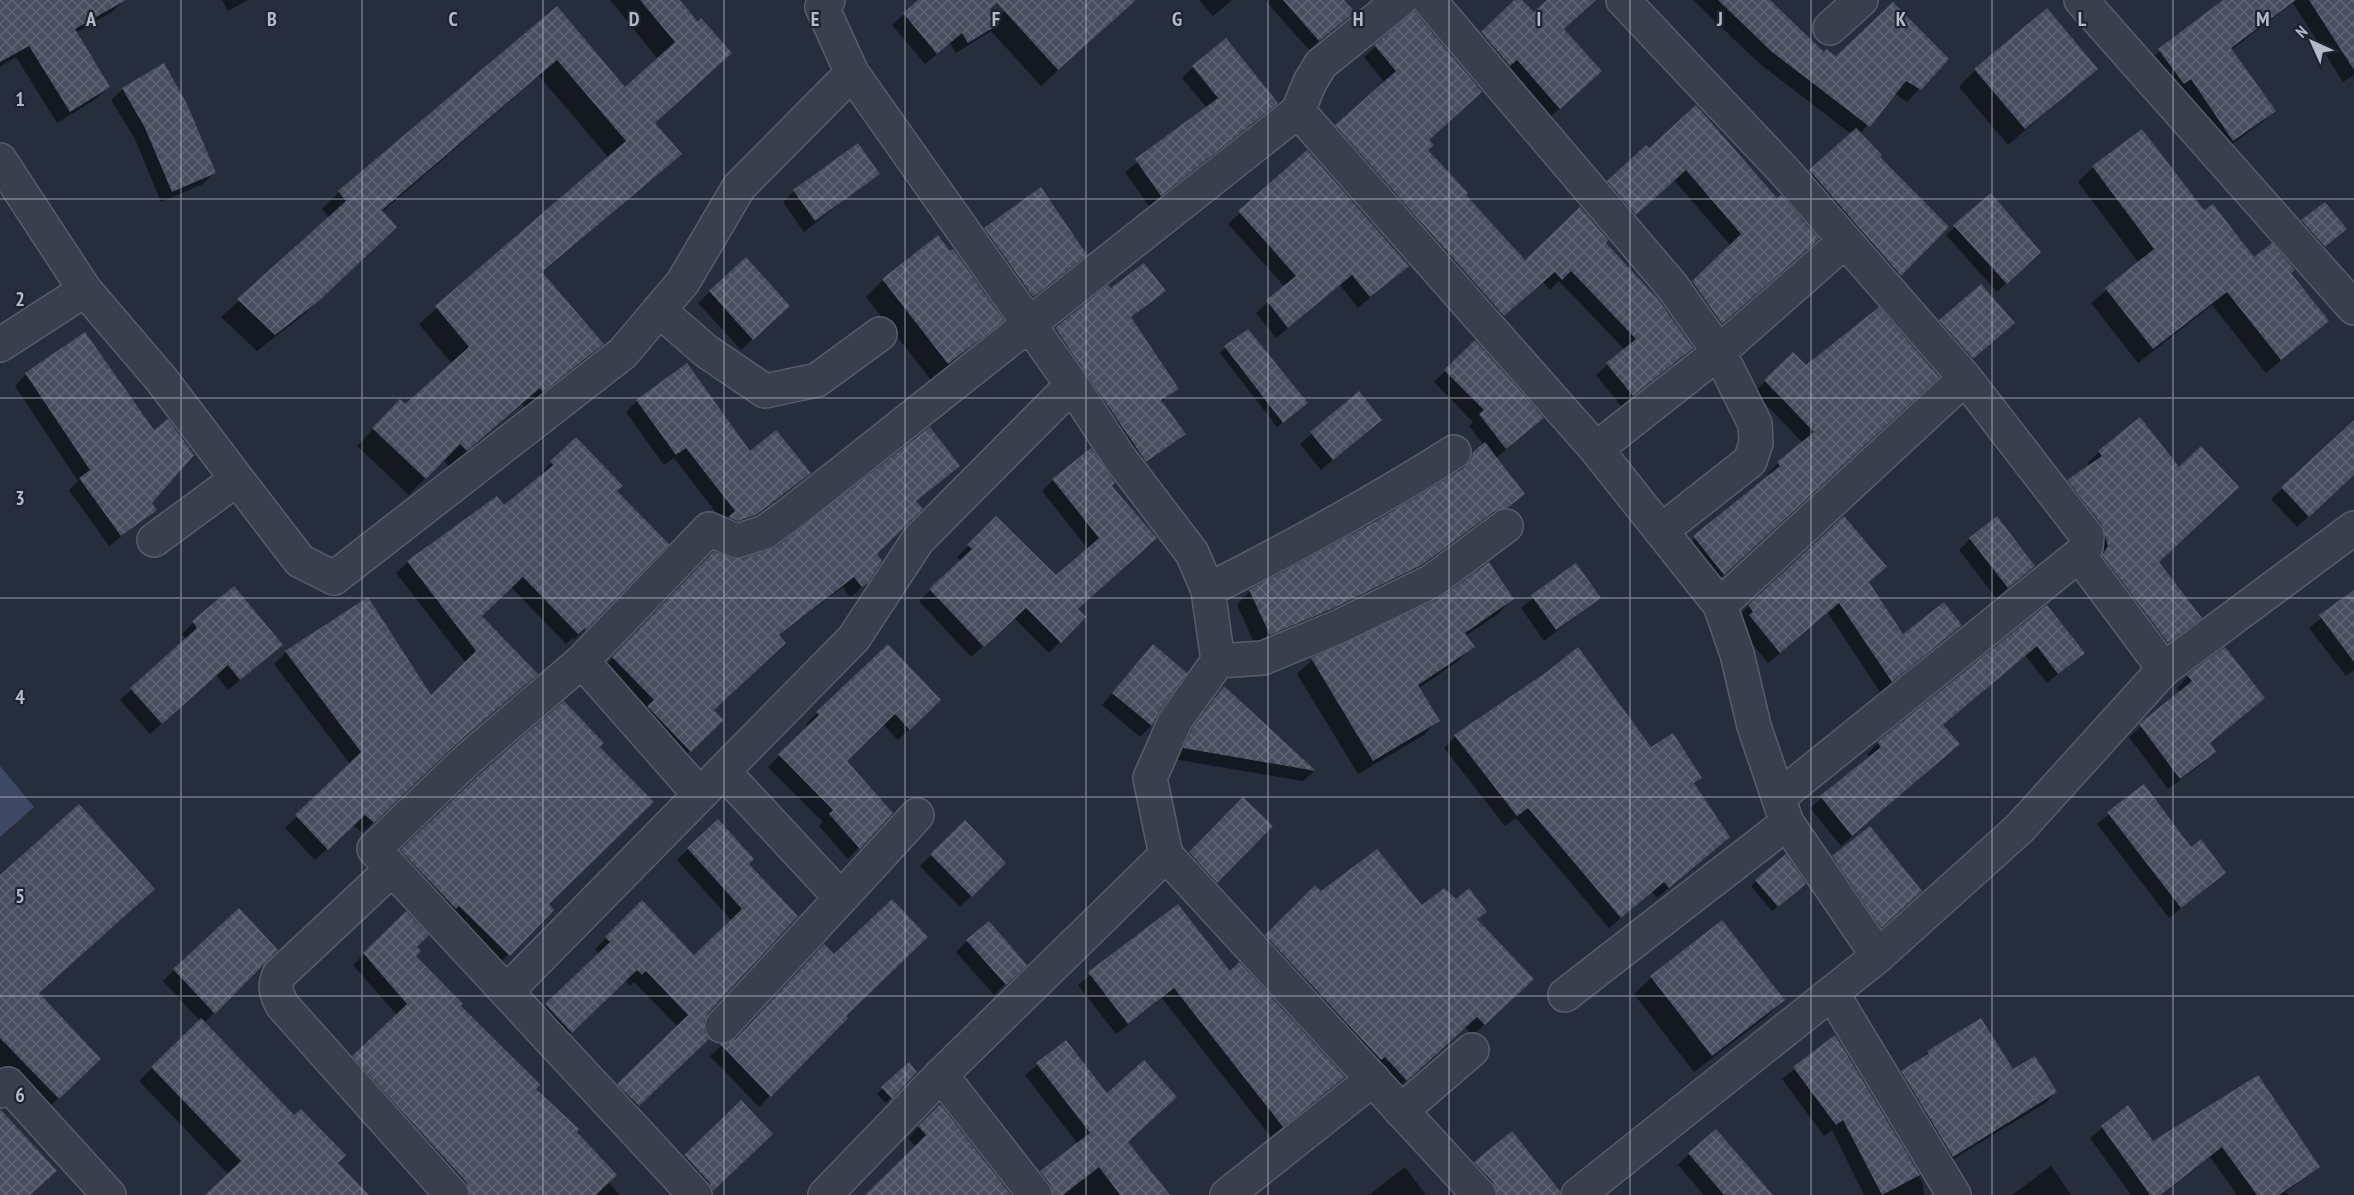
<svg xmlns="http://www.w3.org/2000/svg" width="2354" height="1195" font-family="'PT Sans Narrow',sans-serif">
  <defs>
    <pattern id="building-cross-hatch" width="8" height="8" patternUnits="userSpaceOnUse" patternTransform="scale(1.5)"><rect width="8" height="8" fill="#484e60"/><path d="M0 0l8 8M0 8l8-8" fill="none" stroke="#606575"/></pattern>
  </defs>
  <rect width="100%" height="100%" fill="#262d3d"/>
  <!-- water -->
  <path fill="#3d4864" d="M0,766L34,807L0,837Z"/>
  <!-- shadow -->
  <path fill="#0007" d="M0,0H124L112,12L75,33L109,86L96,99L57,123L16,57L0,67Z
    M222,0H248L228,11Z
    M610,0H678L697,24L730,53L654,124L680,154L542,273L602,344L586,360L525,407L522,404L449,466L443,460L409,495L357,446L383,418L405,406L452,364L419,324L609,158L539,76L382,212L378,244L301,317L257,351L221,317L330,218L322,209L339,192L557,8L625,89L658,59Z
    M920,0H983L995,20L1016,0H1125L1129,4L1041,86L991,31L956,53L950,43L925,64L892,25Z
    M1199,0H1232L1213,16Z
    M1265,0H1342L1353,12L1309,50Z
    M1516,0H1520L1533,14L1549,0H1596L1563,29L1588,83L1547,120L1469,45Z
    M1693,0H1768L1824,53L1836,58L1947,59L1907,102L1894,93L1860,134L1878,157L1947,227L1888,286L1798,183L1851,134L1760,64Z
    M2225,0H2354V75L2343,82L2293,3L2231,50L2274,111L2263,122L2222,151L2148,61Z
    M1414,13L1427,150L1464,195L1525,262L1604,243L1691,348L1621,406L1596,375L1625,350L1559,281L1550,290L1543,282L1492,326L1325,137L1385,83L1364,57Z
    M163,65L214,173L203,184L161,202L135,139L111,100L123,89Z
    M1193,67L1276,102L1149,206L1125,172L1207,108L1182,78Z
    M2096,69L2008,145L1959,87L1975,70Z
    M1696,107L1806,250L1710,334L1682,294L1731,246L1674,180L1624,225L1597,193Z
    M2142,131L2204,213L2254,259L2290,274L2327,321L2266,373L2212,305L2138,363L2091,303L2139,263L2078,182L2093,167Z
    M1307,152L1407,266L1358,308L1340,285L1276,338L1256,313L1285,287L1228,224Z
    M878,173L804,232L783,202L794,191Z
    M1990,195L2039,251L1997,292L1946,235Z
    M2302,221L2340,235L2319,251L2297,227Z
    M985,229L1085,254L1021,307L974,240Z
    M746,259L777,317L741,350L698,303Z
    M883,280L1002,320L931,380L866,297Z
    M1108,287L1110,290L1164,291L1130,318L1177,388L1161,402L1184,434L1135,471L1045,339Z
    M1940,321L2002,334L1961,369L1929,332Z
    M1474,342L1542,418L1496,458L1523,494L1492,521L1480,524L1407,578L1256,647L1237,605L1250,591L1373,524L1458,473L1460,467L1484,445L1469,426L1473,422L1434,382Z
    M1225,348L1300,408L1277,427L1220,353Z
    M1793,354L1805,367L1926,388L1712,585L1683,548L1769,477L1767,475L1778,463L1803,443L1754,392Z
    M26,374L155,510L109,546L69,490L78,481L15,386Z
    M1358,394L1380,420L1321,470L1300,444Z
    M637,401L749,454L809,473L743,526L724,523L674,458L664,465L626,412Z
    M2140,420L2158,563L2200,618L2156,653L2057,492L2090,466L2087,463L2099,452Z
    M2354,422V474L2297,527L2271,499Z
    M576,439L615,491L667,544L574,640L572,638L566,644L511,587L480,616L525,685L442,756L362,833L353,825L315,860L285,828L350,764L274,664L286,652L367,599L431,697L466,663L396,573L408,562L497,498L504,507L542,476L540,474Z
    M958,466L915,502L875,554L866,582L855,594L850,597L843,587L778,636L713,710L722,720L679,761L602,669L714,553L729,560H742L777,548Z
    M1053,480L1110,487L1155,538L1077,610L1084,617L1049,653L1014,618L971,657L919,601L961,561L957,557L996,518L1056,577L1088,549L1042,491Z
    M1844,518L1868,583L1903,636L1960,625L1880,692L1828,613L1768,663L1739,628L1737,617Z
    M1970,539L2033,566L1996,598L1959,550Z
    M1575,565L1599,598L1544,641L1521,608Z
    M234,588L269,656L228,690L216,675L150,734L120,700L186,639L182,634L193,623Z
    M2354,592V670L2346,676L2309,628Z
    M1441,599H1512L1498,614L1465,636L1473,647L1458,661L1419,688L1438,720L1424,735L1358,774L1297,674L1312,660Z
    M2047,607L2083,653L2047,683L2025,655L1942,726L1947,754L1841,846L1810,808L1871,758L1867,754L1878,743Z
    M1153,646L1158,709L1151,726L1140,737L1102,705Z
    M2224,649L2263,698L2209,744L2214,751L2203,763L2168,789L2129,737L2181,693L2177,688L2188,676Z
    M1549,672L1651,749L1700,778L1694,784L1728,837L1657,898L1652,892L1609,928L1516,818L1505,826L1444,748L1455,737Z
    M1224,688L1314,771L1303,781L1173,759L1180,743Z
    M928,711L898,740L883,724L846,761L891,813L848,859L819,826L823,822L768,767L809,727L806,724L817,713Z
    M598,747L547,904L552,910L498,965L391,861L482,774Z
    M2144,786L2191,849L2224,873L2169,918L2097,824Z
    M1243,799L1270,826L1205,893L1179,864Z
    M965,822L1004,863L960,907L920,866Z
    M688,849L747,865L796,916L707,1012L696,1050L627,1116L607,1096L678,1027L634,982L630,986L625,980L560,1043L535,1017L599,954L595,949L642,902L694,957L732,921L677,860Z
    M1833,857L1908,903L1869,938L1822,868Z
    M0,878L153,889L38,994L78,1079L38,1118L0,1080Z
    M1756,881L1799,889L1772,911L1751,886Z
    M1315,887L1321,893L1422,907L1456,901L1485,911L1476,920L1520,990L1473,1035L1465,1027L1394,1091L1255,947Z
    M1178,906L1229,973L1343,1077L1271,1137L1162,998L1116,1034L1078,985Z
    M406,913L415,947L414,956L575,1132L608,1182L620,1195H456L342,1068L397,1015L353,965Z
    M1722,922L1783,1000L1766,1017L1694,1072L1634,994L1651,978Z
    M967,941L1025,964L994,995L956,952Z
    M276,950L204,1023L367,1195H207L229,1175L139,1081L200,1021L163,981L174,970Z
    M844,1016L846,1018L759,1107L710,1056L721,1046L735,1041Z
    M1981,1020L2012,1071L2055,1092L2045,1103L1942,1166L1892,1083L1928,1052Z
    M1835,1037L1923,1183L1924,1195H1864L1832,1130L1824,1136L1782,1079Z
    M1066,1042L1127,1142L1168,1195H1038L1030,1183L1078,1144L1025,1075Z
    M909,1064L915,1072L886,1103L877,1094Z
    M2257,1077L2318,1167L2286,1192L2289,1195H2237L2210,1157L2162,1195H2131L2090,1138L2128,1107L2153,1143Z
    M741,1102L771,1134L708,1195L673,1167Z
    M939,1106L1009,1195H867L916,1147L908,1138Z
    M1689,1154L1750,1195H1704L1678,1165Z
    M1475,1163L1554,1195H1483L1464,1174Z
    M2051,1166L2071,1195H2012Z
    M1405,1167L1426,1195H1369Z"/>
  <!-- building -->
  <path fill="url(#building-cross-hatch)" d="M0,0H126L75,29L110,87L70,112L29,46L0,62Z
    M640,0H680L698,22L701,18L732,53L655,123L682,154L542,272L604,344L543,392L540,388L467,451L460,444L426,479L372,428L400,399L405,404L469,347L435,306L626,141L557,60L382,210L397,227L320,300L275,335L237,299L346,201L338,191L557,6L625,87L675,42Z
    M918,0H1136L1058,70L997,3L990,9L999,24L968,43L962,33L937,54L903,13Z
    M1283,0H1344L1355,12L1319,41Z
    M1514,0H1522L1534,12L1547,0H1596L1564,29L1602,71L1560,109L1517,60L1510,66L1481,32Z
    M1718,0H1770L1824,52L1826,49L1836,56L1893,2L1949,59L1921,90L1906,81L1870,127L1772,52Z
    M2223,0H2296L2231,48L2276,111L2233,141L2191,79L2184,84L2158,49Z
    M2309,0H2354V70Z
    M2047,8L2098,69L2025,129L1974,69Z
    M1414,11L1482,92L1429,140L1434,145L1428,150L1468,193L1466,195L1525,260L1580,207L1608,240L1606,243L1657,298L1693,348L1633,396L1606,363L1636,339L1571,271L1562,280L1555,272L1504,316L1335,125L1396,71L1374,45Z
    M1226,38L1278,103L1161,196L1135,159L1218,98L1192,66Z
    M164,63L187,104L216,173L172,192L145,128L122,88Z
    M1696,105L1777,198L1781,195L1819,239L1722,324L1692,281L1741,234L1686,170L1636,215L1607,181L1646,145L1649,148Z
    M1856,128L1882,155L1880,157L1949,227L1901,276L1809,170Z
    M2142,129L2204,210L2213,204L2254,257L2272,243L2295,270L2291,273L2329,321L2281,360L2227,292L2153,349L2105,288L2154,249L2092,166Z
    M858,143L880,174L815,221L793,190Z
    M1307,150L1409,266L1370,297L1352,275L1288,328L1266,300L1296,276L1238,211Z
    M1041,187L1087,255L1033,297L984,228Z
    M1991,193L2041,252L2007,284L1953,225Z
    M2325,202L2347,229L2325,247L2301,220Z
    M938,235L950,251L953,249L1004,321L948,364L882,279Z
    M746,257L790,306L753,340L709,291Z
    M1144,263L1166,291L1131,317L1179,389L1161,400L1186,434L1146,462L1055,328L1108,285L1111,288Z
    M1981,284L2015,323L1973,359L1939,320Z
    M1879,307L1939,377L1724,575L1693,536L1780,466L1777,462L1814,432L1764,380L1793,352L1806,365Z
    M1248,329L1308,403L1283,423L1224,346Z
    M85,332L154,430L168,419L194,455L152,503L157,510L121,536L79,478L90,470L25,373Z
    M1475,340L1544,418L1506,449L1479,414L1484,410L1444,370Z
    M687,363L750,451L776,430L811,473L756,515L738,521L728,517L735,511L686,448L676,455L636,400Z
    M1359,391L1382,420L1333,460L1310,432Z
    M2140,417L2179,467L2201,446L2239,487L2159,562L2202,618L2168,643L2102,555L2108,546L2102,525L2067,480L2102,456L2098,451Z
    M2354,420V475L2309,517L2281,487Z
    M930,427L960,466L916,501L923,509L877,554L882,561L868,583L862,587L854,577L779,635L786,643L714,710L724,720L691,752L647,706L654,700L612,657L714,551L730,558L742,559L776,547Z
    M576,437L623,486L617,491L669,544L586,630L585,628L578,634L523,577L482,616L538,674L455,745L374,823L365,815L328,850L295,815L361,752L285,651L368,597L431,695L476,651L407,561L497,496L504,505L553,465L550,461Z
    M1485,442L1525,494L1507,508L1495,511L1422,565L1332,609L1270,635L1249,590L1373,523L1464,468L1470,461L1473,452Z
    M1091,448L1115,483L1112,486L1157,538L1078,609L1086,617L1061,643L1026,608L984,647L929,589L972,549L967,545L996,516L1056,575L1099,538L1052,479Z
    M1844,516L1887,567L1869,582L1903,634L1944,602L1962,625L1892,682L1839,603L1780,653L1749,615L1753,612L1748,605Z
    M1997,516L2035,566L2008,588L1969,538Z
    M1489,562L1514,599L1465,633L1475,647L1418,685L1440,721L1373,761L1311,658L1440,598Z
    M1576,563L1601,598L1556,630L1531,595Z
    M234,586L283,645L240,680L228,665L162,724L130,688L197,628L192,621Z
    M2354,590V662L2319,615Z
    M2047,605L2085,653L2058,674L2037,646L1943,725L1960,744L1852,836L1820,796L1881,747L1877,742Z
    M888,644L941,700L910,730L895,714L847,761L893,813L860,849L829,814L833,810L778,754L819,715L816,712Z
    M1153,644L1187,673L1160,710L1152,726L1112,693Z
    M1578,647L1651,747L1673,733L1702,778L1694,783L1730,837L1669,888L1664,882L1621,918L1528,808L1517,816L1454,735L1548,671Z
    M2225,647L2265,698L2210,743L2216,752L2180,779L2139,724L2192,681L2187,675Z
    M1224,686L1316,771L1183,748L1191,730Z
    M564,701L604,743L600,747L654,802L549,904L554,910L510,956L459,906L456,909L400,850L481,773Z
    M2144,784L2191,847L2201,839L2226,873L2181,908L2107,812Z
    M1243,797L1273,826L1217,883L1189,852Z
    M79,804L155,889L39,993L101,1059L59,1099L0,1038V875Z
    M718,819L754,859L749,864L798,916L708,1013L704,1022V1031L709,1039L639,1106L617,1084L688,1015L646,971L642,975L637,970L572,1033L545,1004L610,942L605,937L642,900L694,955L742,909L687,848Z
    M965,820L1006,863L972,897L930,854Z
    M1870,826L1922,891L1881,928L1832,856Z
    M1377,849L1422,905L1444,888L1456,899L1469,888L1487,912L1477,919L1534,979L1485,1025L1477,1017L1407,1081L1385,1057L1381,1060L1265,935L1315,885L1321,891Z
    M1786,854L1806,884L1778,907L1755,880Z
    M892,899L928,937L846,1016L848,1018L771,1097L720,1044L736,1039L824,944L834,954Z
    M1178,904L1230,971L1239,962L1345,1077L1283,1127L1174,988L1128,1024L1088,972Z
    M239,908L278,950L215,1014L173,969Z
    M406,911L429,935L417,947L421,951L416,956L463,1004L461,1006L541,1085L536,1089L579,1129L577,1132L617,1175L596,1195H470L466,1182L352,1056L407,1004L363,953Z
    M1722,920L1785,1000L1712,1056L1650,976Z
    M989,921L1027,965L1006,985L966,940Z
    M201,1018L294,1115L301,1109L346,1155L338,1163L369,1195H205L241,1161L151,1067Z
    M1981,1018L2013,1069L2035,1056L2057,1092L1953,1157L1901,1071L1929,1053L1927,1051Z
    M1835,1035L1920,1175L1882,1195L1843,1120L1836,1125L1793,1067Z
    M1066,1040L1107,1093L1144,1060L1177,1097L1128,1142L1170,1195H1120L1099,1167L1063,1195H1053L1050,1184L1040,1171L1090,1133L1036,1063Z
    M909,1062L917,1072L892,1099L881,1087Z
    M2258,1075L2320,1167L2279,1195H2257L2222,1147L2161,1195H2150L2101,1126L2128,1105L2153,1141Z
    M741,1100L773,1134L713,1191L709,1182L684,1155Z
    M940,1104L1011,1195H865L926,1135L918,1126Z
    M0,1109L57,1171L30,1195H0Z
    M1716,1129L1773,1195H1724L1688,1153Z
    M1512,1131L1560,1191V1195H1497L1493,1182L1474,1162Z"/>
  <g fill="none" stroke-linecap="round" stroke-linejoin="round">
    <!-- minor casing -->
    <g stroke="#585d6b" stroke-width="36">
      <path id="minor" d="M828,0L822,7L852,73L1072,385L1119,457L1192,553L1208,590L1218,661L1175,721L1150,778L1166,855
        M1400,0L1321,64L1310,82L1298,111L1596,449L1720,605L1965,378L2087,536L2086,547L2079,555L1779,797
        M1429,0L1672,286L1719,352L1755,424L1756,443L1750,461L1661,531
        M1623,0L1787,174L1965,378
        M1830,28L1861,0
        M0,160L85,290
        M659,310L706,351L765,391L817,380L880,334
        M0,345L85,290L161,379L237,479
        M1596,449L1719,352L1845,241
        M154,540L237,479L300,561L334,578L623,353L683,282L739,187L852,73
        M2079,555L2164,669
        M1208,590C1293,547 1374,503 1454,452
        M1720,605L1737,654L1754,726L1787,823L1878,956
        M582,661L700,795
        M1218,661L1263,658L1340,626L1432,581L1506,526
        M723,771L841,898L917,815
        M392,869L279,975C274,987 276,993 282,1005L452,1195
        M507,991L854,638L918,540L1072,385
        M1832,993L1954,1195
        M1565,995L1787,823
        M722,1026L841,898
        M941,1075L1035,1195
        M0,1091L8,1084L109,1195
        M1401,1111L1472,1050
        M695,1195L374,849L468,759L582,661L709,529L737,541L765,532L791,513L1298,111
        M1227,1195L1373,1079"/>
    </g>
    <!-- tertiary casing -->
    <g stroke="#585d6b" stroke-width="36">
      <path id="tertiary" d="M2081,0L2354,308
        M825,1195L941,1075L1166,855L1479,1195
        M1578,1195L1878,956L2019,829L2164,669L2354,528"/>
    </g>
    <!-- minor -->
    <use href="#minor" stroke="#3a3f4d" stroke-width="33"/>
    <!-- tertiary -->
    <use href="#tertiary" stroke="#3a3f4d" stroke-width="33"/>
  </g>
  <!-- grid -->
  <path fill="none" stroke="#b6bac8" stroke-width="1.5" stroke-opacity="0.55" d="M181,0V1195M362,0V1195M543,0V1195M724,0V1195M905,0V1195M1086,0V1195M1268,0V1195M1449,0V1195M1630,0V1195M1811,0V1195M1992,0V1195M2173,0V1195M0,199H2354M0,398H2354M0,598H2354M0,797H2354M0,996H2354"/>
  <g font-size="20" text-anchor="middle" font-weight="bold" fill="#b6bac8" stroke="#1f2432" stroke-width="4.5" stroke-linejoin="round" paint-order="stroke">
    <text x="91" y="26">A</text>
    <text x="272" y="26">B</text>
    <text x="453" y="26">C</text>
    <text x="634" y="26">D</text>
    <text x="815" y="26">E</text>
    <text x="996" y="26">F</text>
    <text x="1177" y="26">G</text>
    <text x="1358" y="26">H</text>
    <text x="1539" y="26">I</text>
    <text x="1720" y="26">J</text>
    <text x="1901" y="26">K</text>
    <text x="2082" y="26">L</text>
    <text x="2263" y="26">M</text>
    <text x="20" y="106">1</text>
    <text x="20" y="306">2</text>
    <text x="20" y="505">3</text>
    <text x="20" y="704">4</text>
    <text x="20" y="903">5</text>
    <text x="20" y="1102">6</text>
  </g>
  <!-- north arrow -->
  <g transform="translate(2312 42) rotate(315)" stroke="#1f2432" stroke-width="4.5" paint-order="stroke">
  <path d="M0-4.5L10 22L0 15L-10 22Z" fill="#b6bac8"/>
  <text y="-9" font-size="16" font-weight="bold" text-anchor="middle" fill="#b6bac8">N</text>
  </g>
</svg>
